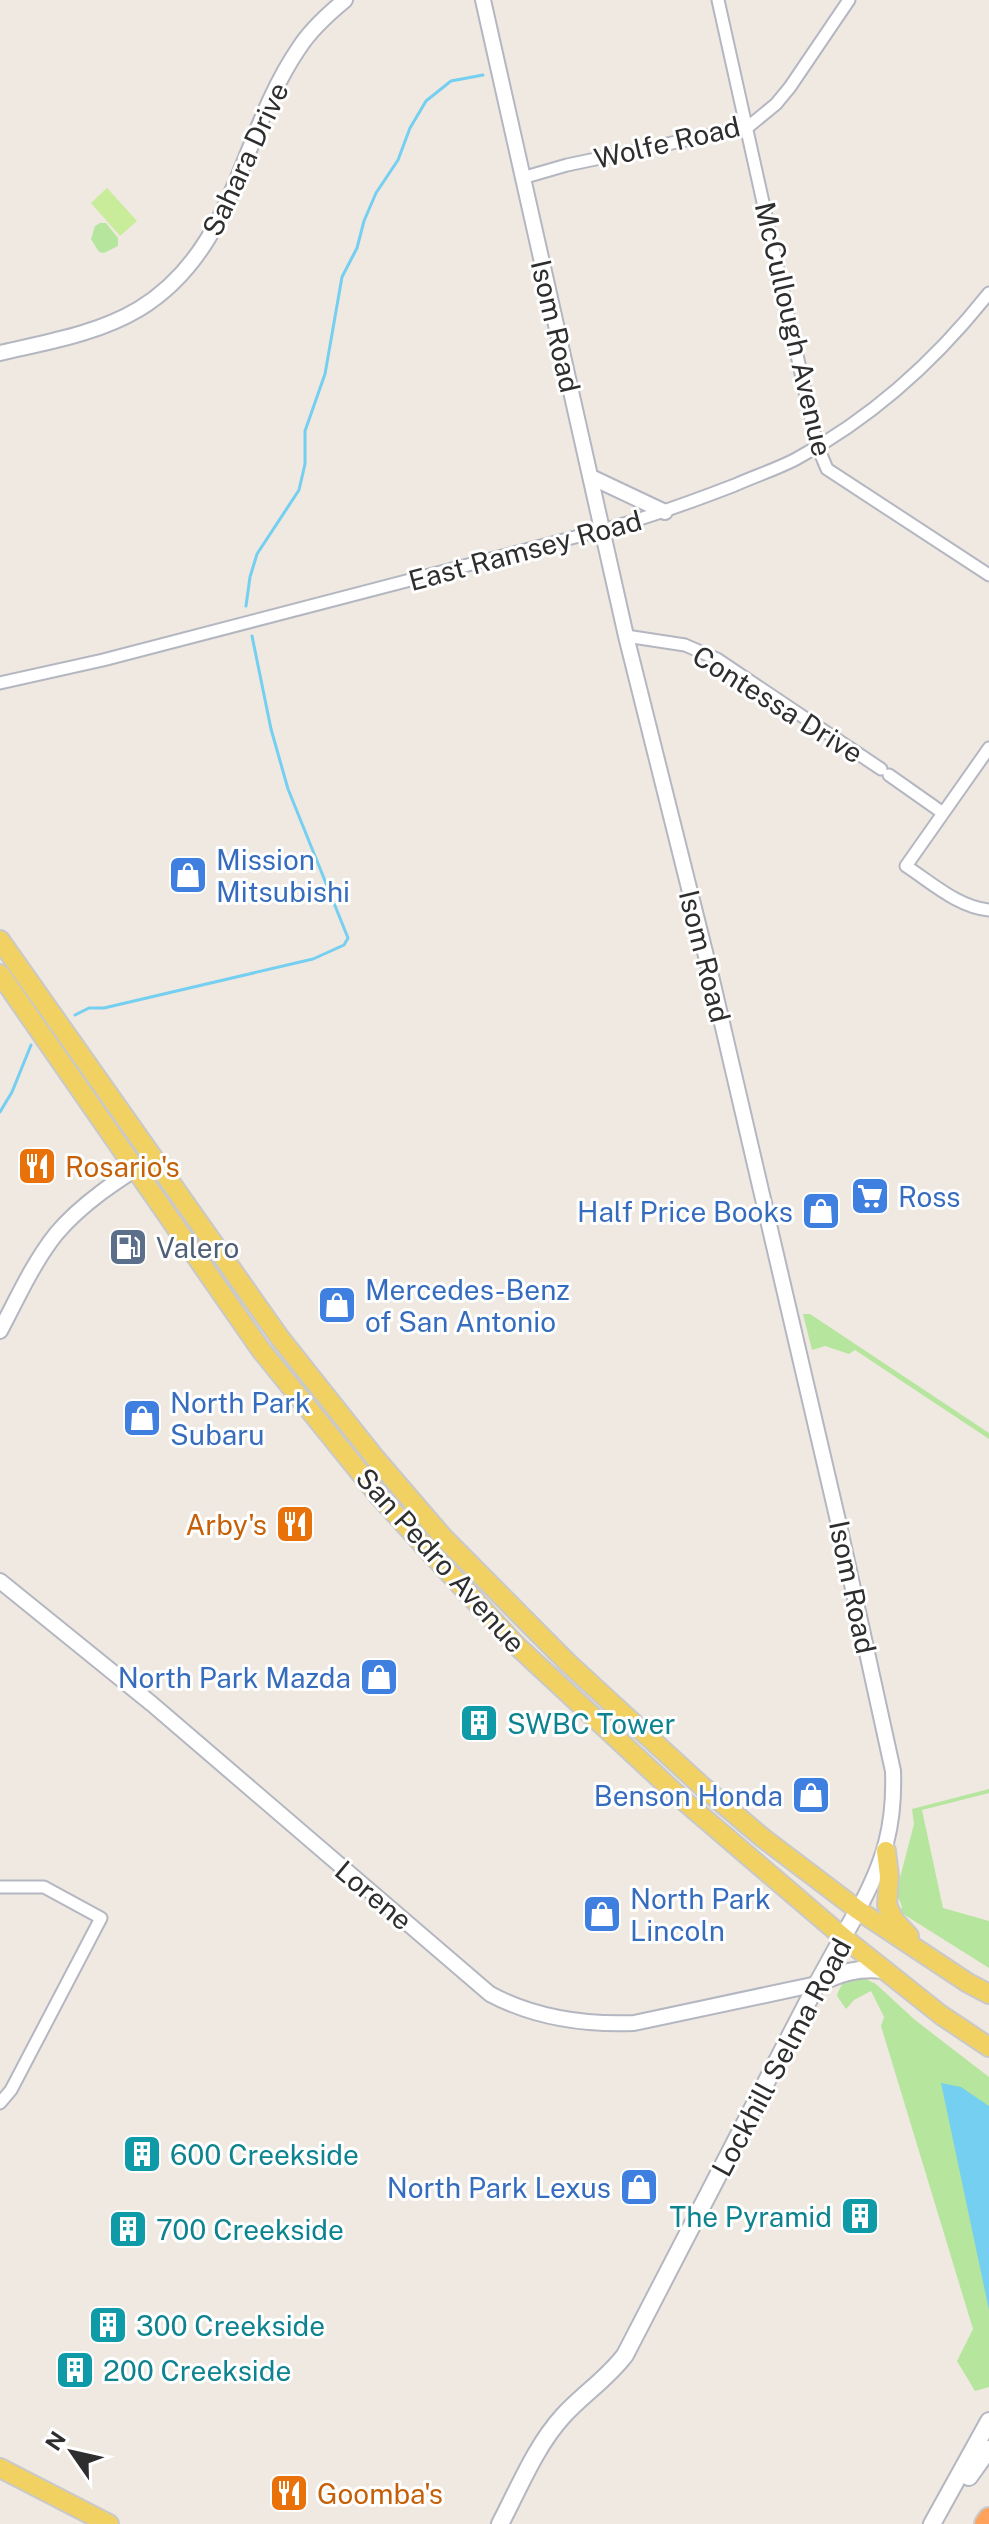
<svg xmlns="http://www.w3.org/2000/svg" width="989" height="2524" font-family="'Public Sans',sans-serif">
  <rect width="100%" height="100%" fill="#efe9e1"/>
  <!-- green -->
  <path fill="#b6e59e" d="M100,223H106L118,238V246L104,253L99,252L91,239L95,226Z
    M803,1314H810L989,1433V1439L855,1350L849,1354L825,1346L812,1350Z
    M989,1789V1793L922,1810L943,1908L989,1921V1968L900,1912L902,1907L899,1899L895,1897L914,1824L912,1809Z
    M862,1977L876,1984L915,2020L989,2077V2387L975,2391L957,2361L973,2329L881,2026L884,2017L871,1991L854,2000L846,2009L837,1996C841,1982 847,1978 862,1977Z"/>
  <!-- pitch -->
  <path fill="#c9ec9a" d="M107,188L137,221L120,236L91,203Z"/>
  <!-- water -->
  <path fill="#75cff0" d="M941,2083L961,2087L989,2106V2310Z"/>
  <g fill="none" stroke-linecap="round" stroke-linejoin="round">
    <!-- stream -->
    <path stroke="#75cff0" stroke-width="3" d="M246,606L250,577L257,554L299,490L305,464V431L325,374L342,277L357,248L364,221L376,193L398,160L410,128L426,101L451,81L483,75
      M75,1015L89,1008H104L313,959L344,945L348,938L288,789L271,729L252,636
      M0,1112L12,1092L31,1045"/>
    <!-- minor casing -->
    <g stroke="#b4b7c1" stroke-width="15">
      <path id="minor" d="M718,0L817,445L827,469L989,575
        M522,178L567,165L748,127L776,104L790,87L849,0
        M626,636L685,645L717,659L881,769
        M0,683L103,660L602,530C648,518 691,502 735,485C755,476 777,469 796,459C872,418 936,360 989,293
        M989,748L906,866C932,883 958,907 989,910
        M889,775L943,813
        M0,1887H44L101,1918L11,2090L0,2103"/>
    </g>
    <!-- tertiary casing -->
    <g stroke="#b4b7c1" stroke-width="18">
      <path id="tertiary" d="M483,0L626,636L712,980L839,1525L893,1771C895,1826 884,1862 858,1910
        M0,353C47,342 97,334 139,309C236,250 240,134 299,48C311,29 328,14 345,0
        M591,477L665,512
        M0,1331C17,1299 33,1263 56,1234C82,1203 119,1179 153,1158
        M0,1581L152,1704L490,1994C535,2018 583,2025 634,2023L817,1984"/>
    </g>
    <!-- secondary casing -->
    <g stroke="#b4b7c1" stroke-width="20">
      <path id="secondary" d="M817,1984C840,1973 858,1967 884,1970
        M969,2477L989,2449
        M500,2524C519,2488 535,2447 563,2416C583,2394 607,2379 625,2355L817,1984L858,1910
        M932,2524L989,2421"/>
    </g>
    <!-- primary casing -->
    <g stroke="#c9c9c9" stroke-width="22">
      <path id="primary" d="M0,940L280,1338L376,1459L443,1537L568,1663L703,1787L763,1838L858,1910L968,1983L989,1994
        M0,974L261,1350L379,1496L428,1550L515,1644L684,1801L843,1937L941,2015L989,2047
        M886,1851L889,1876L887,1905L894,1920L909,1936
        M0,2468L109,2524"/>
    </g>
    <!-- motorway casing -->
    <g stroke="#c9c9c9" stroke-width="24">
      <path id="motorway" d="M985,2524L989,2518"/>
    </g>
    <!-- minor -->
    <use href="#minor" stroke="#fff" stroke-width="11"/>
    <!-- tertiary -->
    <use href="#tertiary" stroke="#fff" stroke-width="14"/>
    <!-- secondary -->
    <use href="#secondary" stroke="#fff" stroke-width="16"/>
    <!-- primary -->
    <use href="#primary" stroke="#f2d163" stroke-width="18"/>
    <!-- motorway -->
    <use href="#motorway" stroke="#ffa35c" stroke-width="20"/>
  </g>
  <!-- icons -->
  <defs>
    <g id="shop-square" transform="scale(2)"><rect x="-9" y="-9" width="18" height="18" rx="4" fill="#3f7fe0" stroke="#fff"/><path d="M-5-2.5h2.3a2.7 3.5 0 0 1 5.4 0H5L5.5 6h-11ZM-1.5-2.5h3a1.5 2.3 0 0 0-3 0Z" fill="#fff"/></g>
    <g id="restaurant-square" transform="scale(2)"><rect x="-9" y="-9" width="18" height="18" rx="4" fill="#e8710a" stroke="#fff"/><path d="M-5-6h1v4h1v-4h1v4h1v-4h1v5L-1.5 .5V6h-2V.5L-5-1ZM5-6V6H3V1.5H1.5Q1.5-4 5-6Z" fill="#fff"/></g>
    <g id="supermarket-square" transform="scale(2)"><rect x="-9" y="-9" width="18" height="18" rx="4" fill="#3f7fe0" stroke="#fff"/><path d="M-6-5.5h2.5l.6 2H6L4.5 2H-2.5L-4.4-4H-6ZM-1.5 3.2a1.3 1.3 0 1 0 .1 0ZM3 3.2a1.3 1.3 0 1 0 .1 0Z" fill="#fff"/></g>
    <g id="fuel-square" transform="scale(2)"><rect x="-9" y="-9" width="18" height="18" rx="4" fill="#5c6f8a" stroke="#fff"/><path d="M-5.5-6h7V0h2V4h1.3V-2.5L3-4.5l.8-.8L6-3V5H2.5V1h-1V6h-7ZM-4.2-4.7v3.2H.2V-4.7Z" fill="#fff"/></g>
    <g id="building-square" transform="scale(2)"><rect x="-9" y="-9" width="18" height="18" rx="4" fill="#0f9aa8" stroke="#fff"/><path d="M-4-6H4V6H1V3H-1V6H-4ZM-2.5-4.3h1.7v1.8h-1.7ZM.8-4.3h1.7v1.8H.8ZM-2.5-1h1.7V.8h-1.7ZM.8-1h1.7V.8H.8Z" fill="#fff"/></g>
  </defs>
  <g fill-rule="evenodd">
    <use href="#shop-square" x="188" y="875"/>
    <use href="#restaurant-square" x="37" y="1166"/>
    <use href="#supermarket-square" x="870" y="1196"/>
    <use href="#shop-square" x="821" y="1211"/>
    <use href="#fuel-square" x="128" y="1247"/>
    <use href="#shop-square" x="337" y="1305"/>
    <use href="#shop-square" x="142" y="1418"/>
    <use href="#restaurant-square" x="295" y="1524"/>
    <use href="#shop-square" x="379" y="1677"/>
    <use href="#building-square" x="479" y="1723"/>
    <use href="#shop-square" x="811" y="1795"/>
    <use href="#shop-square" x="602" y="1914"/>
    <use href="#building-square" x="142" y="2154"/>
    <use href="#shop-square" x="639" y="2187"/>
    <use href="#building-square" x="860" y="2216"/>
    <use href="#building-square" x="128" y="2229"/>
    <use href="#building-square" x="108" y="2325"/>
    <use href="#building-square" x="75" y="2370"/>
    <use href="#restaurant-square" x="289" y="2493"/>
  </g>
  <g text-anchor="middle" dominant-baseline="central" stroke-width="6" stroke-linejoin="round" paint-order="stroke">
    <!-- street labels -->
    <g font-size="28" fill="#2e2e2e" stroke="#fff">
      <text transform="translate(667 142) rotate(-13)">Wolfe Road</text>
      <text transform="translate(245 159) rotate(-65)">Sahara Drive</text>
      <text transform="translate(556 326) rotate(77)">Isom Road</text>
      <text transform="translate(794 329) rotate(77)">McCullough Avenue</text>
      <text transform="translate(525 550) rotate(-15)">East Ramsey Road</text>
      <text transform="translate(778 704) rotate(32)">Contessa Drive</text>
      <text transform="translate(705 956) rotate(76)">Isom Road</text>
      <text transform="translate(441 1560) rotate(48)">San Pedro Avenue</text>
      <text transform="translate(853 1587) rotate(78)">Isom Road</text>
      <text transform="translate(374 1895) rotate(40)">Lorene</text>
      <text transform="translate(781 2057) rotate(-62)">Lockhill Selma Road</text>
    </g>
    <!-- shop labels -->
    <g font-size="28" fill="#366cbe" stroke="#fff" text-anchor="start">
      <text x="216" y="859">Mission<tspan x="216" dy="32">Mitsubishi</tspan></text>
      <text x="898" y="1196">Ross</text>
      <text x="793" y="1211" text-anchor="end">Half Price Books</text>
      <text x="365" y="1289">Mercedes-Benz<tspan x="365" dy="32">of San Antonio</tspan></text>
      <text x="170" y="1402">North Park<tspan x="170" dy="32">Subaru</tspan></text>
      <text x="351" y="1677" text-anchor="end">North Park Mazda</text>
      <text x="783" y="1795" text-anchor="end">Benson Honda</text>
      <text x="630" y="1898">North Park<tspan x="630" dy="32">Lincoln</tspan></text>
      <text x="611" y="2187" text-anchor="end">North Park Lexus</text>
    </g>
    <!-- food labels -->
    <g font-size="28" fill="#c56008" stroke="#fff" text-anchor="start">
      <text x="65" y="1166">Rosario's</text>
      <text x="267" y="1524" text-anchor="end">Arby's</text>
      <text x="317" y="2493">Goomba's</text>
    </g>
    <!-- service labels -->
    <g font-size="28" fill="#4e5e75" stroke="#fff" text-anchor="start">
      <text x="156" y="1247">Valero</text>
    </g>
    <!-- culture labels -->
    <g font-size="28" fill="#0d838f" stroke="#fff" text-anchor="start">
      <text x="507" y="1723">SWBC Tower</text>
      <text x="170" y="2154">600 Creekside</text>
      <text x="832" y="2216" text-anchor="end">The Pyramid</text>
      <text x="156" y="2229">700 Creekside</text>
      <text x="136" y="2325">300 Creekside</text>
      <text x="103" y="2370">200 Creekside</text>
    </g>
  </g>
  <!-- north arrow -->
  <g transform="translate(72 2452) rotate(304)" stroke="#ffffff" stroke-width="6" paint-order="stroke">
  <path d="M0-6L14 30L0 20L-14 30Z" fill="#2e2e2e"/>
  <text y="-12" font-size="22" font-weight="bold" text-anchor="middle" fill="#2e2e2e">N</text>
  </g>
</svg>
